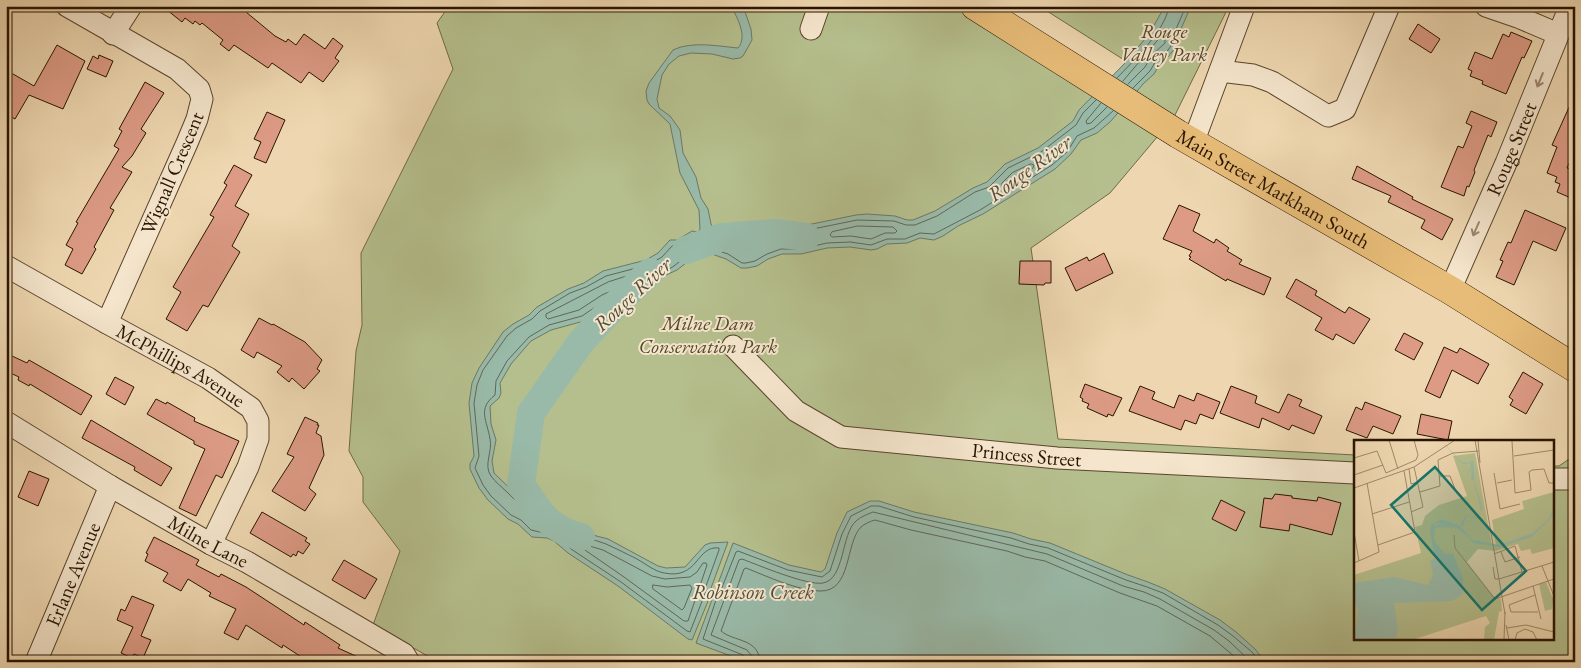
<svg xmlns="http://www.w3.org/2000/svg" width="1581" height="668" font-family="'EB Garamond',serif">
  <rect width="100%" height="100%" fill="#eed7b0"/>
  <filter id="stains"><feTurbulence type="fractalNoise" baseFrequency=".004" numOctaves="4"/><feColorMatrix values="0 0 0 0 .2 0 0 0 0 .09 0 0 0 0 .02 0 0 0 .5 -.17"/></filter>
  <radialGradient id="worn" r=".72"><stop offset=".6" stop-color="#630" stop-opacity="0"/><stop offset="1" stop-color="#630" stop-opacity=".3"/></radialGradient>
  <!-- green -->
  <path fill="#b5bf8d" stroke="#6f6a46" d="M449,6H952L998,33L1112,105L1140,70L1039,6H1229L1174,117L1110,193L1031,248L1058,439L1355,455V639H1552V466H1559L1575,455V662H438L373,625L400,551L363,502V477L349,451L356,351L362,325L361,253L453,69L437,23Z"/>
  <!-- water -->
  <path fill="#99baa9" stroke="#6c7865" d="M731,6H743L751,29L752,40L743,56L740,58L733,59L712,54L691,53L679,56L669,64L662,75L657,99L659,108L670,116L680,130L683,153L696,177L701,198L708,209L711,224L718,236L736,242L750,243L764,238L783,225H807L856,215L867,214L895,216L907,220H913L935,211L973,188L987,182L1005,164L1038,148L1073,121L1079,110L1125,63L1149,34L1165,6H1191L1177,38L1176,47L1168,57L1161,62L1154,74L1144,83L1110,122L1097,133L1081,140L1071,154L1055,169L983,214L958,226L943,236L934,240L920,238L907,243L887,244L877,249L871,250L850,247L827,248L801,254H782L768,259L757,266L747,268H741L726,259L709,253L695,256L677,270L664,276L657,282L607,306L584,321L551,330L531,341L511,364L500,383L501,393L499,398L490,406L491,424L496,440L492,461L494,473L537,515L549,521L570,529L608,539L658,566L666,568L685,567L705,545L710,543L728,542L711,588L713,590L716,589L733,543L789,565L821,572L825,569L837,533L847,512L870,501H879L914,512L1013,533L1031,539L1050,543L1128,575L1148,582L1165,589L1220,620L1236,632L1255,649L1265,662H747L696,643L713,597L711,594L692,640L688,639L618,586L568,553L554,541L547,538L532,537L518,524L508,519L488,500L479,488L470,469V464L474,456L469,403L472,383L479,368L503,332L513,324L529,315L537,307L568,289L584,283L603,271L646,260L658,253L670,240H677L692,231L698,232L700,229L699,210L680,173L670,124L649,104L647,100L646,91L649,83L673,50C692,41 717,46 738,48C748,37 737,17 731,6Z"/>
  <g fill="none" stroke-linecap="round" stroke-linejoin="round">
    <!-- shore -->
    <path stroke="#616754" stroke-width="1" d="M1117,78C1133,61 1166,30 1169,6
      M1123,81L1162,35H1165V43L1152,55L1145,67L1128,84
      M1133,88L1150,71L1157,59L1165,54L1171,46L1173,36L1186,6
      M1096,100L1083,113L1076,125L1041,152L1008,168L989,187L975,192L937,216L915,225H906L894,221L857,220L808,230L784,231L767,242L750,248L735,247L720,243L707,230L700,236H693L679,244L672,246L662,257L648,265L606,276L586,287L570,293L540,311L532,319L516,328L507,336L483,370L477,385L474,403L479,456L475,468L483,485L491,496L511,515L521,520L531,530L557,536L571,549L621,582L687,631L690,632L706,591V586L719,550V548C696,545 699,580 664,573C654,571 646,564 637,559C627,554 617,549 606,544C594,539 582,538 569,534C540,526 528,513 507,492C502,487 495,482 491,476C483,465 493,451 490,439C487,420 477,409 495,395L496,381L507,361L529,337L549,325L582,316L604,301L655,278L674,266L693,251L710,248L728,254L742,263H746L755,261L767,254L781,249H801L827,243L850,242L871,245L887,239H905L920,233L934,234L980,210L1052,165L1067,152L1077,136L1094,128L1113,111
      M1101,103L1086,121L1087,124L1091,123L1107,107
      M1031,164L1034,165L1033,168L1008,185L1002,186V183L1012,173Z
      M858,226L893,227L897,231L895,233H885L871,239L851,236L832,237L830,235L832,232Z
      M786,237H803L805,240L800,242L782,243V239Z
      M637,273L640,275L639,278L602,295L579,310L548,319L546,317V314L608,282Z
      M583,544L603,550L652,576L665,579L690,577L697,572L703,563H706L707,565L688,621H684L624,577L582,548L581,546Z
      M653,585L667,587L690,585L692,588L684,608L682,610L653,589Z
      M746,662L743,655L703,639L718,594L721,590L736,552L738,551L788,570L822,577L830,571L842,534L851,516L871,506H879L914,517L1011,538L1029,544L1048,548L1126,580L1147,587L1163,593L1218,625L1233,636L1252,652L1259,662
      M752,662L751,655L747,650L711,635L739,560L742,559C758,565 808,586 823,583C845,579 841,534 856,521C860,517 868,514 873,512L1047,554L1123,586L1144,592L1160,599L1214,630L1229,641L1251,662
      M760,662C759,638 734,642 721,631L744,569L746,568C766,576 799,591 820,591C852,592 845,543 861,527C864,524 871,521 875,520L911,530L1007,551L1025,557L1045,561L1120,593L1157,606L1210,636L1241,662"/>
    <!-- river -->
    <path stroke="#99baa9" stroke-width="28" d="M686,250L722,237L775,233L806,237
      M581,537C547,528 539,512 521,484L531,413L581,342L616,304L650,272"/>
  </g>
  <!-- building -->
  <path fill="#dd9b85" stroke="#291400" d="M162,6H252L246,12L275,36L286,42L288,39L296,45L304,34L325,49L333,38L343,46L335,58L339,61L323,82L309,72L301,83L272,63L268,68L234,45L229,51L220,44L223,40L202,23L200,25L195,21L193,24L185,18L182,22Z
    M1418,24L1440,39L1431,53L1409,39Z
    M1511,32L1532,41L1524,58L1522,57L1506,94L1482,84L1483,81L1470,76L1472,71L1468,69L1475,52L1492,59L1503,34L1509,37Z
    M57,45L85,61L63,109L29,95L15,119L6,114V70L34,86Z
    M99,55L113,61L106,77L87,69L93,56L98,59Z
    M145,82L164,93L141,129L146,133L132,156L122,167L132,172L110,208L114,210L94,247L96,249L82,274L65,265L73,249L66,245L78,223L76,222L119,149L114,146L122,131L119,129Z
    M1575,94V149L1567,168L1575,171V190L1571,198L1557,192L1560,184L1555,182L1557,177L1547,173L1557,147L1552,145Z
    M1471,111L1497,122L1491,137L1488,135L1474,170L1475,172L1469,187L1467,186L1464,196L1441,187L1458,146L1463,148L1472,126L1466,123Z
    M267,112L285,120L266,163L254,158L261,142L254,139Z
    M234,165L252,175L235,206L249,214L232,246L240,252L208,307L203,305L187,331L166,319L181,292L173,287L214,217L210,215L227,185L224,183Z
    M1357,166L1413,197L1412,199L1453,219L1442,240L1421,228L1425,220L1388,202L1391,196L1352,179Z
    M1179,205L1200,214L1193,231L1214,243L1216,239L1229,248L1227,251L1242,260L1239,264L1271,278L1264,295L1227,279L1226,281L1189,259L1191,257L1189,256L1192,251L1163,239Z
    M1525,210L1566,228L1556,251L1533,241L1514,285L1496,277L1503,261L1500,260L1508,242L1511,243Z
    M1104,253L1113,273L1076,291L1065,268L1087,257L1089,261Z
    M1020,261H1051V283H1045L1044,285L1019,284Z
    M1296,279L1317,291L1315,295L1345,313L1349,307L1370,319L1354,344L1336,334L1333,340L1315,330L1322,318L1286,297Z
    M259,318L272,325L273,324L305,342L322,360L317,369L320,371L304,389L292,378L289,382L277,372L282,366L257,352L254,358L241,350Z
    M1404,333L1423,343L1414,360L1395,350Z
    M1444,347L1457,353L1460,348L1489,364L1478,384L1452,370L1440,398L1425,391Z
    M12,356L27,363L29,360L92,396L81,415L30,384L29,386L18,380L19,377L6,371Z
    M1523,372L1543,384L1526,414L1510,405L1513,400L1509,397Z
    M115,377L134,387L125,405L106,394Z
    M1085,384L1122,398L1113,416L1108,414L1107,417L1087,408L1089,404L1082,401L1083,399L1080,397Z
    M1140,386L1155,392L1152,399L1174,408L1179,395L1194,401L1197,393L1220,402L1213,419L1200,414L1196,424L1185,420L1181,430L1129,411Z
    M1231,386L1257,396L1255,403L1279,413L1288,394L1302,400L1299,406L1322,416L1314,434L1292,425L1289,430L1262,418L1259,428L1220,413Z
    M156,399L166,404L167,402L195,418L194,421L239,441L222,478L216,475L196,516L179,508L205,449L194,444V441L147,414Z
    M1365,402L1401,416L1393,434L1373,426L1367,438L1346,430L1356,407L1362,410Z
    M1421,414L1452,421L1448,440L1417,434Z
    M305,417L318,423L317,425H319L316,433L321,436L324,455L309,488L316,494L305,511L272,491L294,457L287,454Z
    M91,420L172,468L161,486L134,470L135,467L82,438Z
    M29,471L49,479L38,506L18,497Z
    M1275,494L1292,496V498L1317,501L1318,497L1341,503L1332,535L1290,524L1289,531L1260,527L1264,498L1272,499Z
    M1221,500L1245,512L1236,531L1212,519Z
    M262,512L307,538L305,541L310,544L303,554L298,551L296,556L293,554L291,557L250,533Z
    M154,537L199,560L196,565L219,577L221,574L246,587L304,625L305,622L340,645L338,648L369,662H309L283,645L282,648L246,625L238,640L224,633L236,609L209,596L211,593L188,579L181,591L163,581L168,573L145,561L148,554L146,553Z
    M344,560L377,579L365,599L332,580Z
    M132,596L154,605L141,636L151,640L143,658L134,654L132,658L121,653L133,627L117,620L121,609L125,611Z"/>
  <g fill="none" stroke-linecap="round" stroke-linejoin="round">
    <!-- minor casing -->
    <g stroke="#5a452c" stroke-width="23">
      <g id="minor">
        <path d="M67,6L177,69L199,89L202,99L197,119L187,143L107,323"/>
        <path d="M1486,6L1518,17L1558,34"/>
        <path d="M811,29L819,6"/>
        <path d="M113,34L131,6"/>
        <path d="M1220,71L1253,75L1272,82L1328,116L1345,109L1389,6"/>
        <path d="M1193,143L1244,6"/>
        <path id="s1" d="M6,266L107,323L208,378L251,408L258,421V439L248,467L211,544"/>
        <path id="s2" d="M1450,290L1506,163L1570,6"/>
        <path id="s3" d="M733,346L796,411L841,437L1057,458L1355,473"/>
        <path id="s4" d="M6,422L110,486L211,544L247,562L404,654L409,662"/>
        <path d="M1552,479H1575"/>
        <path id="s5" d="M36,662L110,486"/>
      </g>
    </g>
    <!-- major casing -->
    <g stroke="#291400" stroke-width="29">
      <g id="major">
        <path id="s6" d="M975,6L1178,134L1450,290L1575,368"/>
      </g>
    </g>
    <!-- minor -->
    <use href="#minor" stroke="#f4e5cc" stroke-width="21"/>
    <!-- major -->
    <use href="#major" stroke="#e7bc78" stroke-width="28"/>
  </g>
  <!-- one-way arrows -->
  <defs><path id="oneway-shaft" d="M-6 0H5M1.5-3L5.5 0L1.5 3" fill="none" stroke-width="1.6" stroke-linecap="round" stroke-linejoin="round" transform="scale(1.25)"/></defs>
  <g stroke="#998770">
    <use href="#oneway-shaft" transform="translate(1540 80) rotate(112)"/>
    <use href="#oneway-shaft" transform="translate(1476 229) rotate(114)"/>
  </g>
  <g text-anchor="middle" dominant-baseline="central" stroke-width="4" stroke-linejoin="round" paint-order="stroke">
    <!-- park labels -->
    <g font-size="20" font-style="italic" fill="#53472a" stroke="#f4e5cc">
      <text x="1164" y="31">Rouge<tspan x="1164" dy="23">Valley Park</tspan></text>
      <text x="708" y="323">Milne Dam<tspan x="708" dy="23">Conservation Park</tspan></text>
    </g>
    <!-- street labels -->
    <g font-size="20" fill="#291400" stroke="#f4e5cc">
      <text stroke="none"><textPath href="#s2" startOffset="154">Rouge Street</textPath></text>
      <text transform="translate(172 173) rotate(-67)">Wignall Crescent</text>
      <text stroke="none"><textPath href="#s6" startOffset="350">Main Street Markham South</textPath></text>
      <text stroke="none"><textPath href="#s1" startOffset="201">McPhillips Avenue</textPath></text>
      <text stroke="none"><textPath href="#s3" startOffset="329">Princess Street</textPath></text>
      <text stroke="none"><textPath href="#s4" startOffset="235">Milne Lane</textPath></text>
      <text stroke="none"><textPath href="#s5" startOffset="95">Erlane Avenue</textPath></text>
    </g>
    <!-- water labels -->
    <g font-size="21" font-style="italic" fill="#504e3b" stroke="#f4e5cc">
      <text transform="translate(1029 168) rotate(-36)">Rouge River</text>
      <text transform="translate(632 294) rotate(-43)">Rouge River</text>
      <text x="753" y="591">Robinson Creek</text>
    </g>
  </g>
  <!-- overview -->
  <g transform="translate(1354 440)">
    <rect width="200" height="200" fill="#eed7b0"/>
    <path d="M121,13L138,106H142L138,80L170,69L168,61L200,52V108L178,114L176,109L167,111L164,104L141,111L124,109L113,122L140,157L147,159L148,171L145,172L140,200L130,199L131,187L136,183L132,176L58,200H0V135L67,113L61,87L68,85L71,76L85,65L113,56L99,16ZM192,142L199,159L198,169L191,171L185,144Z" fill="#b5bf8d"/>
    <path d="M87,0L108,23L116,22L118,25V26L114,33L119,38L128,66V70L122,79L112,76V79L107,88L119,100L145,105L179,93L196,78L200,63L199,76L178,97L146,107L120,103L104,87L82,83L78,92L82,103L91,114H99L109,138V154L98,161L40,163L44,189L42,198L0,200L4,170L0,162V143L40,137L74,145L79,135L76,121L81,118L76,92L77,85L88,79L106,86L112,75L121,78L127,71L119,38L113,33L118,25L116,23L110,24L107,23Z" fill="#99baa9"/>
    <path fill="none" stroke="#99baa9" stroke-width="2.5" d="M118,21L119,40M79,97V89L84,86H103L111,93"/>
    <path fill="none" stroke="#9f896a" stroke-width="1" d="M35,0L44,29M121,0L151,174M124,0L126,23M158,1L161,53L177,50L175,32L178,30L190,29L195,43H200M160,16L200,10M0,18L23,11L32,33M55,29L57,44L64,42M32,33L62,20L64,15L60,0M140,33L146,69L166,64M0,35L29,25M85,36H96L101,49M143,43L158,40M0,48L60,27L101,0M66,52L86,46L84,20L99,13L125,11M57,72L69,67L60,27M18,74L55,62M0,92L5,121M100,95L101,108L141,159L200,139M24,105L61,92L50,31M147,112L151,122L166,117M140,114L161,106L168,132M0,123L25,112L13,43M188,126L200,156M139,127L141,139H145L200,122M179,146L187,179M181,155L155,165L157,172H184M152,185L155,200M153,188L172,185L200,192M150,200L151,172M161,200L163,193L171,189L179,192L183,200"/>
    <path fill="#0f766e" fill-opacity="0.15" stroke="#0f766e" stroke-width="2.5" d="M81,27L172,131L128,170L37,65Z"/>
    <rect width="200" height="200" fill="none" stroke="#291400" stroke-width="2.5"/>
  </g>
  <!-- margin -->
  <rect width="1581" height="668" fill="none" stroke="#eed7b0" stroke-width="25"/>
  <rect x="8" y="8" width="1566" height="653" fill="none" stroke="#291400" stroke-width="2.5"/>
  <rect x="12" y="12" width="1556" height="643" fill="none" stroke="#291400"/>
  <rect width="100%" height="100%" filter="url(#stains)"/>
  <rect width="100%" height="100%" fill="url(#worn)"/>
</svg>
